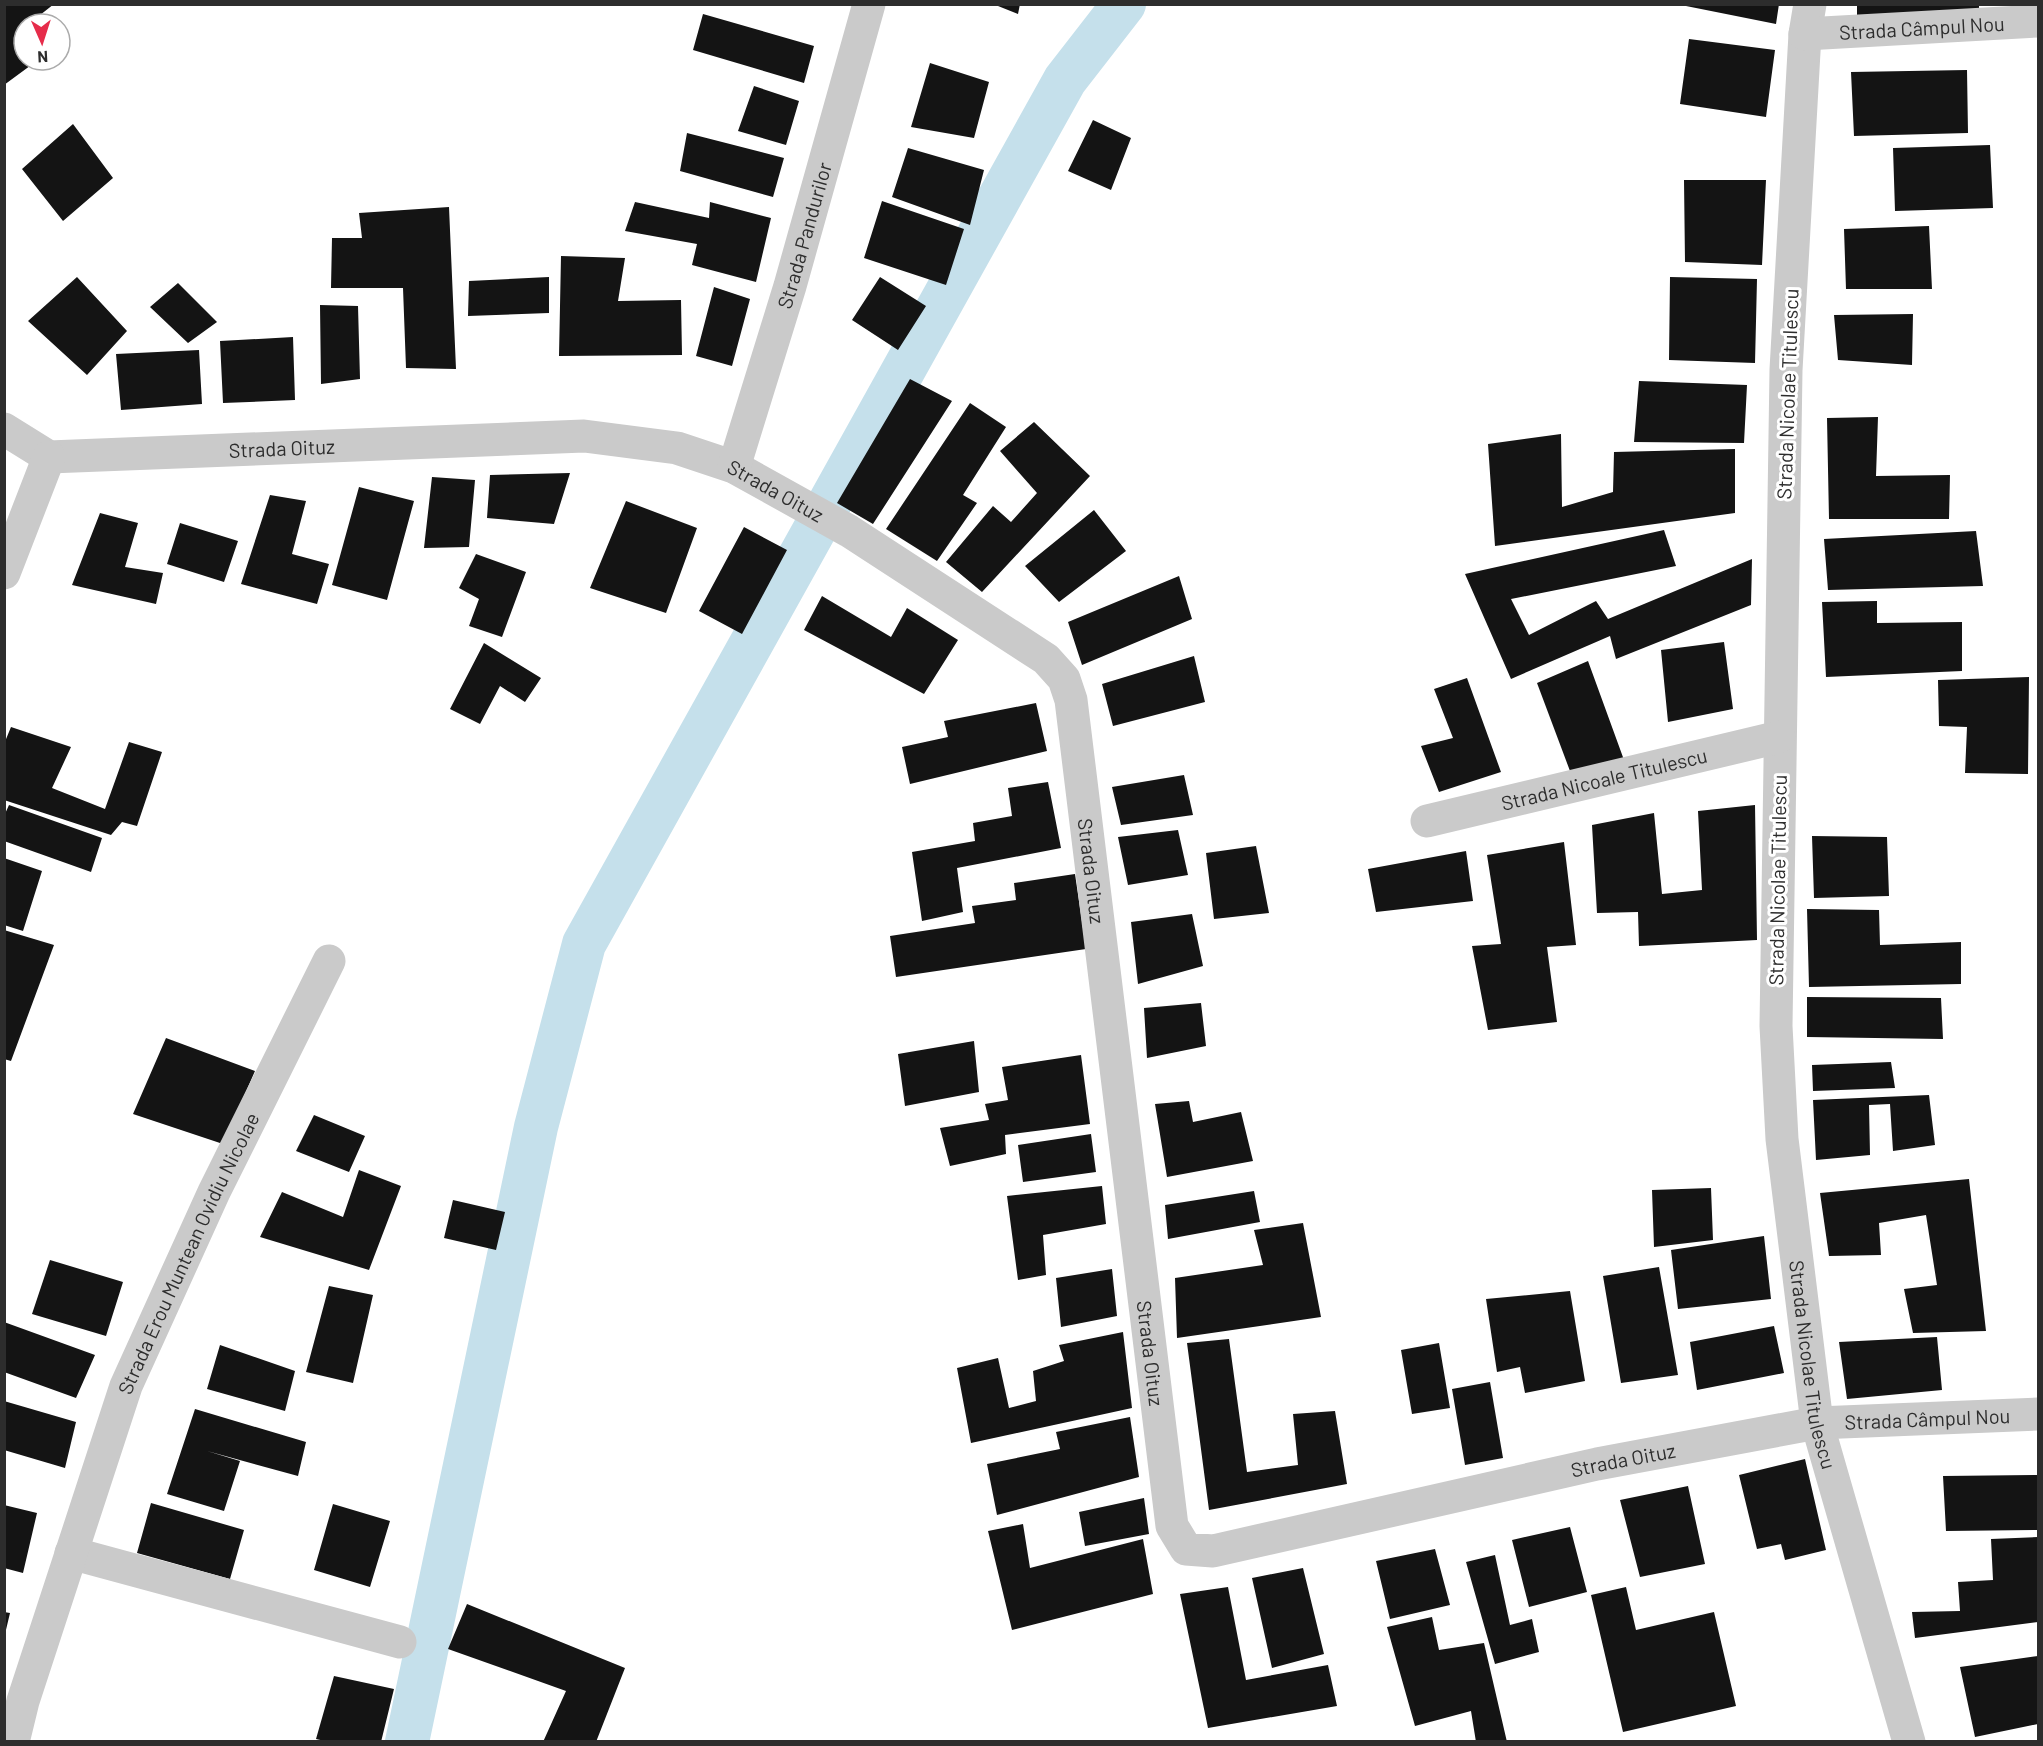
<svg xmlns="http://www.w3.org/2000/svg" width="2043" height="1746" font-family="Barlow,sans-serif">
  <rect width="100%" height="100%" fill="#fff"/>
  <g fill="none" stroke-linecap="round" stroke-linejoin="round">
    <!-- canal -->
    <path stroke="#c5e0eb" stroke-width="44" d="M407,1742L536,1127L584,944L1065,80L1124,4"/>
  </g>
  <!-- building -->
  <path fill="#141414" d="M4,4H54L35,19L38,24H24V60H38L4,85Z
    M993,4H1020L1018,14Z
    M1676,4H1779L1776,24Z
    M1857,4H1979V14L1857,17Z
    M703,14L814,46L804,83L693,50Z
    M1689,39L1775,50L1766,117L1680,104Z
    M930,63L989,82L974,138L911,127Z
    M1967,70L1968,133L1854,136L1851,72Z
    M754,86L799,101L786,145L738,131Z
    M1093,120L1131,138L1111,190L1068,171Z
    M73,124L113,178L63,221L22,169Z
    M687,133L784,158L773,197L680,171Z
    M1990,145L1993,208L1895,211L1893,148Z
    M908,148L984,170L970,225L892,197Z
    M1684,180H1766L1762,265L1685,262Z
    M882,201L964,229L946,285L864,258Z
    M635,202L709,218L710,202L771,218L756,282L692,265L697,244L625,231Z
    M449,207L456,369L406,368L403,288H331L332,238H362L359,213Z
    M1929,226L1932,289H1846L1844,229Z
    M561,256L625,258L618,301L681,300L682,355L559,356Z
    M77,277L127,331L87,375L28,321Z
    M549,277V313L468,316L469,281Z
    M880,277L926,306L898,350L852,320Z
    M1670,277L1757,279L1755,363L1669,360Z
    M178,283L217,322L188,343L150,307Z
    M714,287L750,299L732,366L696,356Z
    M320,305L358,306L360,379L321,384Z
    M1913,314L1912,365L1838,360L1834,315Z
    M293,337L295,400L223,403L220,341Z
    M199,350L202,404L121,410L116,354Z
    M910,379L952,401L873,524L837,503Z
    M1639,381L1747,385L1744,443L1634,442Z
    M970,403L1006,427L963,495L977,503L937,561L886,529Z
    M1878,417L1876,476L1950,475L1949,519H1829L1827,418Z
    M1034,422L1090,476L982,592L946,562L993,506L1011,522L1037,493L1000,451Z
    M1561,434L1562,507L1613,492L1614,452L1735,449V513L1495,546L1488,444Z
    M570,473L554,524L487,518L490,475Z
    M432,477L475,480L469,547L424,548Z
    M359,487L414,501L387,600L332,585Z
    M270,495L306,501L292,554L329,564L317,604L241,584Z
    M626,501L697,528L666,613L590,588Z
    M1094,510L1126,551L1059,602L1025,566Z
    M100,513L138,523L125,567L163,573L156,604L72,585Z
    M180,523L238,541L224,582L167,564Z
    M744,527L787,550L742,634L699,611Z
    M1664,530L1676,566L1511,599L1529,635L1596,601L1608,619L1752,559L1751,605L1616,659L1610,636L1511,679L1465,574Z
    M1976,531L1983,586L1828,590L1824,539Z
    M476,554L526,572L502,637L469,626L479,599L459,588Z
    M1179,576L1192,619L1082,665L1068,622Z
    M822,596L891,637L907,608L958,640L924,694L804,630Z
    M1877,601V623L1962,622V671L1826,677L1822,602Z
    M1724,642L1733,709L1668,722L1661,650Z
    M484,643L541,678L525,702L500,686L480,724L450,709Z
    M1194,656L1205,702L1113,726L1102,684Z
    M1588,661L1624,760L1570,771L1537,683Z
    M2029,677L2028,774L1965,773L1967,727L1939,726L1938,680Z
    M1467,678L1501,772L1439,792L1421,746L1453,738L1434,689Z
    M1036,703L1047,751L910,784L902,747L948,737L944,721Z
    M11,727L71,747L52,788L105,809L129,742L162,752L137,826L122,822L111,835L4,800V744Z
    M1184,775L1193,815L1121,825L1112,787Z
    M1048,782L1061,848L957,868L963,912L922,921L912,852L975,841L973,823L1012,816L1008,788Z
    M9,805L102,838L91,872L4,841V816Z
    M1755,805L1757,940L1639,946L1638,912L1597,913L1592,825L1654,813L1662,894L1702,890L1698,811Z
    M1178,830L1188,875L1128,885L1118,837Z
    M1812,836L1887,837L1889,896L1814,898Z
    M1564,842L1576,945L1547,947L1557,1022L1488,1030L1472,946L1501,944L1487,855Z
    M1256,846L1269,913L1214,919L1206,853Z
    M1466,851L1473,901L1376,912L1368,869Z
    M4,858L42,871L23,931L4,925Z
    M1075,874L1086,949L896,977L890,936L975,923L972,906L1016,900L1014,883Z
    M1807,909L1879,910L1880,945L1961,942V984L1809,987Z
    M1192,914L1203,966L1138,984L1131,922Z
    M4,930L54,945L11,1061L4,1059Z
    M1807,997L1941,998L1943,1039L1807,1037Z
    M1201,1003L1206,1046L1147,1058L1144,1008Z
    M166,1038L255,1071L223,1144L133,1114Z
    M974,1041L979,1092L905,1106L898,1054Z
    M1081,1055L1090,1124L1005,1135L1006,1154L950,1166L940,1128L989,1120L985,1104L1008,1100L1002,1067Z
    M1891,1062L1895,1088L1813,1091L1812,1065Z
    M1929,1095L1935,1145L1893,1151L1890,1104L1869,1105L1870,1155L1816,1160L1813,1100Z
    M1189,1101L1193,1122L1241,1112L1253,1161L1167,1177L1155,1104Z
    M314,1115L365,1136L349,1172L296,1151Z
    M1091,1134L1096,1172L1023,1182L1018,1145Z
    M359,1170L401,1186L369,1270L260,1237L282,1192L343,1217Z
    M1969,1179L1986,1331L1913,1333L1904,1289L1937,1285L1926,1215L1879,1223L1881,1255L1829,1256L1820,1193Z
    M1102,1186L1106,1224L1043,1235L1046,1275L1018,1280L1007,1196Z
    M1711,1188L1713,1240L1654,1247L1652,1190Z
    M1254,1191L1260,1222L1168,1239L1165,1205Z
    M453,1200L505,1212L496,1250L444,1238Z
    M1303,1223L1321,1317L1177,1338L1175,1278L1263,1265L1254,1230Z
    M1764,1236L1771,1299L1678,1309L1671,1250Z
    M50,1260L123,1282L106,1336L32,1314Z
    M1659,1267L1678,1375L1621,1383L1603,1276Z
    M1112,1269L1117,1316L1061,1327L1056,1278Z
    M329,1286L373,1295L353,1383L306,1372Z
    M1570,1291L1585,1381L1525,1393L1520,1367L1497,1372L1486,1299Z
    M4,1322L95,1355L76,1398L4,1372Z
    M1774,1326L1784,1373L1697,1390L1690,1342Z
    M1123,1332L1132,1408L971,1443L957,1368L998,1358L1009,1408L1036,1401L1033,1371L1064,1361L1059,1345Z
    M1937,1337L1942,1390L1847,1399L1839,1342Z
    M1229,1339L1247,1472L1298,1465L1293,1414L1335,1411L1347,1484L1209,1510L1187,1343Z
    M1439,1343L1450,1408L1412,1414L1401,1350Z
    M220,1345L295,1371L285,1411L207,1389Z
    M1490,1382L1503,1458L1465,1465L1452,1389Z
    M4,1401L76,1422L65,1468L4,1450Z
    M195,1409L306,1442L298,1476L207,1451L240,1461L224,1511L167,1494Z
    M1130,1417L1139,1477L997,1515L987,1464L1060,1449L1056,1432Z
    M1805,1459L1826,1550L1785,1560L1781,1544L1757,1549L1739,1475Z
    M2038,1475V1530L1946,1531L1943,1476Z
    M1688,1486L1705,1564L1640,1577L1620,1500Z
    M1144,1498L1149,1534L1085,1546L1079,1512Z
    M151,1503L244,1530L230,1579L137,1553Z
    M333,1504L390,1521L370,1587L314,1570Z
    M4,1505L37,1513L23,1573L4,1568Z
    M1023,1524L1030,1568L1143,1539L1153,1594L1012,1630L988,1531Z
    M1570,1527L1587,1592L1529,1607L1512,1540Z
    M2038,1537V1622L1915,1638L1912,1612L1960,1611L1958,1582L1993,1580L1991,1539Z
    M1435,1549L1450,1605L1390,1619L1376,1561Z
    M1495,1555L1510,1625L1532,1619L1539,1652L1495,1664L1466,1562Z
    M1303,1568L1324,1654L1272,1668L1252,1578Z
    M1228,1587L1246,1680L1328,1665L1337,1706L1208,1728L1180,1594Z
    M1626,1587L1636,1630L1714,1612L1736,1706L1623,1732L1591,1595Z
    M467,1604L625,1668L596,1742H543L566,1691L448,1649Z
    M4,1612L10,1613L5,1634H4Z
    M1432,1617L1439,1650L1484,1643L1507,1742H1476L1471,1711L1415,1726L1387,1627Z
    M2038,1656V1724L1975,1737L1960,1667Z
    M334,1676L394,1689L381,1742H329L316,1739Z"/>
  <g fill="none" stroke-linecap="round" stroke-linejoin="round">
    <!-- minor -->
    <g stroke="#cacaca" stroke-width="33">
      <path id="s1" d="M1810,4L1805,34L1786,370L1776,1026L1782,1139L1817,1423L1909,1742"/>
      <path id="s2" d="M1805,34L2038,21"/>
      <path id="s3" d="M4,429L49,457L584,436L677,448L734,467L849,531L1046,659L1064,679L1071,700L1172,1526L1186,1549L1213,1551L1597,1464L1817,1423L2038,1414"/>
      <path id="s4" d="M734,467L790,286L869,4"/>
      <path d="M4,573L49,457"/>
      <path id="s5" d="M1427,821L1779,737"/>
      <path d="M71,1553L400,1642"/>
      <path id="s6" d="M13,1742L23,1701L126,1386L214,1192L329,961"/>
    </g>
  </g>
  <g text-anchor="middle" dominant-baseline="central" stroke-width="6" stroke-linejoin="round" paint-order="stroke">
    <!-- street labels -->
    <g font-size="20" fill="#2d2d2d" stroke="#fff">
      <text stroke="none"><textPath href="#s2" startOffset="117">Strada Câmpul Nou</textPath></text>
      <text stroke="none"><textPath href="#s4" startOffset="242">Strada Pandurilor</textPath></text>
      <text transform="translate(1787 394) rotate(-88)">Strada Nicolae Titulescu</text>
      <text stroke="none"><textPath href="#s3" startOffset="286">Strada Oituz</textPath></text>
      <text stroke="none"><textPath href="#s3" startOffset="790">Strada Oituz</textPath></text>
      <text stroke="none"><textPath href="#s5" startOffset="182">Strada Nicoale Titulescu</textPath></text>
      <text stroke="none"><textPath href="#s3" startOffset="1330">Strada Oituz</textPath></text>
      <text transform="translate(1777 880) rotate(-89)">Strada Nicolae Titulescu</text>
      <text stroke="none"><textPath href="#s6" startOffset="520">Strada Erou Muntean Ovidiu Nicolae</textPath></text>
      <text stroke="none"><textPath href="#s3" startOffset="1816">Strada Oituz</textPath></text>
      <text stroke="none"><textPath href="#s1" startOffset="1364">Strada Nicolae Titulescu</textPath></text>
      <text stroke="none"><textPath href="#s3" startOffset="2772">Strada Câmpul Nou</textPath></text>
      <text stroke="none"><textPath href="#s3" startOffset="2464">Strada Oituz</textPath></text>
    </g>
  </g>
  <!-- border -->
  <rect width="2043" height="1746" fill="none" stroke="#2d2d2d" stroke-width="12"/>
  <!-- north arrow -->
  <g transform="translate(42 42) rotate(177)"><circle r="28" fill="#ffffff" stroke="#ababab" stroke-width="1.5"/>
  <path d="M0-4.5L10 22L0 15L-10 22Z" fill="#e62c4a"/>
  <text y="-9" font-size="16" font-weight="bold" text-anchor="middle" fill="#2d2d2d">N</text>
  </g>
</svg>
